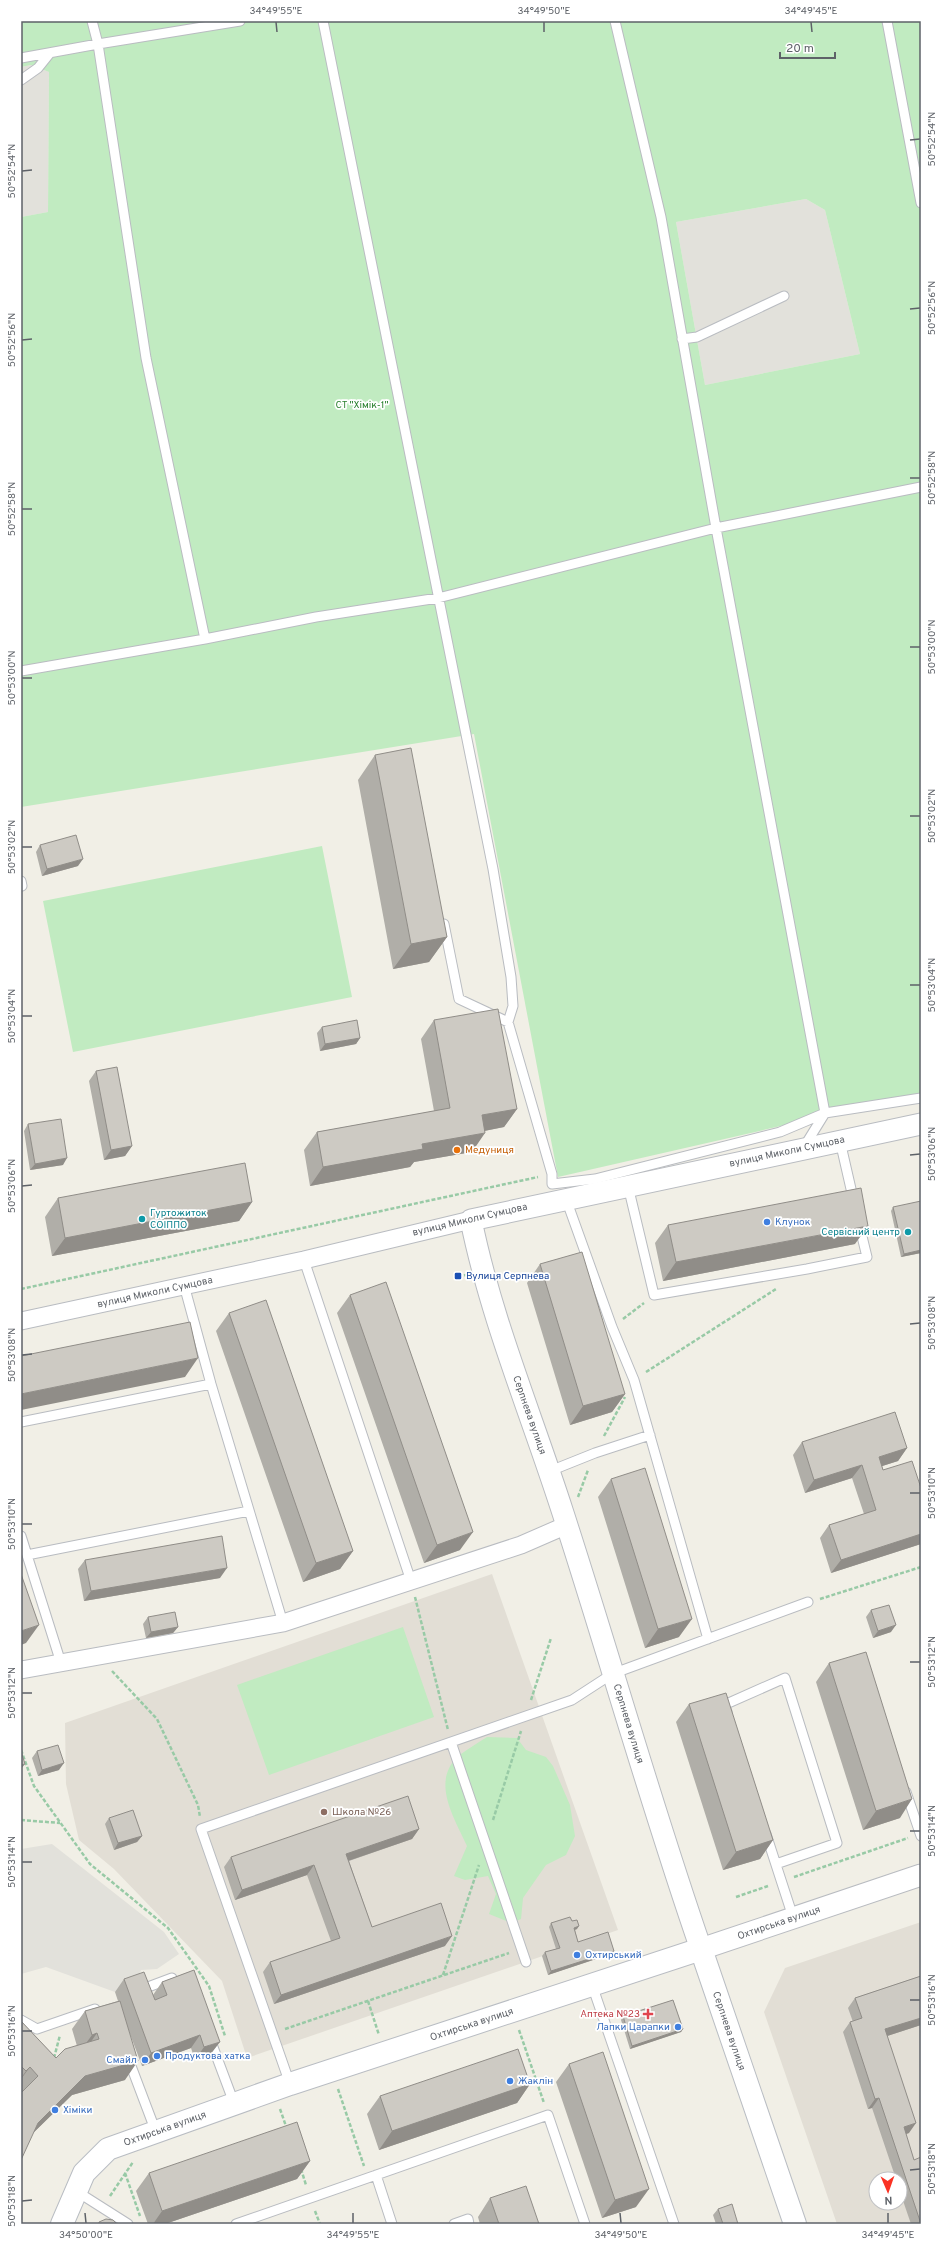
<svg xmlns="http://www.w3.org/2000/svg" width="942" height="2245" font-family="Overpass,sans-serif">
  <rect width="100%" height="100%" fill="#f1efe6"/>
  <!-- industrial -->
  <path fill="#e2e1db" d="M31,65L49,72L48,212L21,217V67Z
    M806,199L825,210L860,354L705,385L676,222Z
    M52,1844L164,1932L179,1954L157,1969L141,1970L135,1985L115,1992L46,1967L21,1974V1849Z"/>
  <!-- education -->
  <path fill="#e2ded5" fill-rule="evenodd" d="M492,1574L618,1930L247,2058L222,1981L114,1869L79,1840L66,1784L65,1723Z
    M921,1922V2224H837L764,2012L785,1968ZM876,2179H900V2203H876Z"/>
  <!-- green -->
  <path fill="#c1ebc1" fill-rule="evenodd" d="M21,21H921V1094L558,1177L474,734L21,807V217L48,212L49,72L31,65L21,67ZM806,199L825,210L860,354L705,385L676,222Z
    M322,846L352,997L73,1052L43,901Z
    M403,1627L434,1717L269,1775L237,1685Z
    M487,1737L517,1738L526,1750L546,1757L553,1766L570,1805L575,1836L566,1855L546,1865L523,1898L521,1919L511,1923L489,1914L496,1894L488,1876L465,1880L454,1876L467,1846C454,1817 429,1779 461,1754C469,1748 478,1743 487,1737Z"/>
  <g fill="none" stroke-linecap="round" stroke-linejoin="round">
    <!-- service casing -->
    <g stroke="#b9bcc1" stroke-width="11">
      <path id="service" d="M240,21L98,44L146,358L205,639L316,617L438,598L716,528L921,487
        M323,21L493,869L511,977L513,1006L508,1022L552,1174V1184L595,1179L780,1132L825,1113L716,528L661,217L615,21
        M887,21L921,203
        M21,58L98,44L92,21
        M21,80L38,68L50,53
        M682,339L697,337L784,296
        M21,671L205,639
        M21,881L22,886
        M444,924L459,999L508,1022
        M840,1141L854,1202
        M804,1147L825,1113L921,1098
        M628,1186L654,1295L807,1269L867,1257L859,1224
        M566,1199L612,1327L634,1380L708,1639
        M304,1260L411,1581
        M184,1285L211,1384L283,1623
        M21,1422L211,1384
        M550,1471L595,1453L650,1435
        M21,1536L61,1663
        M27,1555L249,1511
        M727,1712L724,1705L785,1678L837,1843L776,1864
        M451,1742L526,1962
        M906,1792L921,1836
        M766,1834L793,1917
        M592,1985L674,2224
        M148,1987L172,1978
        M21,2020L37,2029L95,2009
        M210,2039L234,2103
        M128,2058L156,2132
        M290,2084L201,1829L572,1700L612,1674L808,1602
        M376,2175L392,2224
        M76,2191L128,2224
        M236,2224L548,2115L585,2224
        M454,2224L468,2219L469,2224"/>
    </g>
    <!-- minor casing -->
    <g stroke="#b9bcc1" stroke-width="19">
      <g id="minor">
        <path id="s1" d="M21,1321L304,1260L471,1220"/>
        <path d="M21,1670L283,1623L521,1545L567,1525"/>
      </g>
    </g>
    <!-- tertiary casing -->
    <g stroke="#b9bcc1" stroke-width="23">
      <g id="tertiary">
        <path id="s2" d="M921,1124L471,1220C491,1319 532,1416 563,1513C610,1658 651,1805 701,1949L921,1875"/>
      </g>
    </g>
    <!-- secondary casing -->
    <g stroke="#b9bdc3" stroke-width="24">
      <g id="secondary">
        <path id="s3" d="M62,2224L84,2173L108,2149L290,2084L701,1949L795,2224"/>
      </g>
    </g>
    <!-- path -->
    <path stroke="#98caa6" stroke-width="2.5" stroke-dasharray="4 2" stroke-linecap="butt" d="M458,1276L466,1275
      M21,1289L538,1177
      M623,1319L644,1303
      M646,1372L776,1289
      M604,1436L625,1397
      M578,1497L588,1470
      M415,1597L448,1730
      M820,1599L921,1567
      M112,1671L157,1719L198,1805L200,1817
      M531,1700L551,1638
      M21,1750L34,1786L90,1864L168,1928L209,1986L225,2036
      M21,1820L60,1823
      M493,1820L521,1731
      M794,1877L908,1838
      M736,1897L768,1886
      M443,1975L479,1865
      M368,2001L379,2035
      M285,2029L509,1953
      M519,2030L544,2103
      M54,2058L60,2035
      M338,2089L364,2166
      M280,2109L287,2129
      M301,2169L306,2185
      M125,2173L140,2216
      M110,2196L133,2162
      M315,2211L320,2224"/>
    <!-- service -->
    <use href="#service" stroke="#fff" stroke-width="9"/>
    <!-- minor -->
    <use href="#minor" stroke="#fff" stroke-width="17"/>
    <!-- tertiary -->
    <use href="#tertiary" stroke="#fff" stroke-width="21"/>
    <!-- secondary -->
    <use href="#secondary" stroke="#fff" stroke-width="22"/>
  </g>
  <!-- wall -->
  <path fill="#b0aea8" d="M375,755L447,937L429,962L393,969L358,780Z
    M40,845L78,866L42,876L36,852Z
    M434,1020L517,1109L504,1127L484,1131L472,1152L414,1162L410,1167L310,1186L304,1150L317,1132L434,1111L421,1039Z
    M322,1027L360,1038L356,1044L320,1051L317,1033Z
    M96,1071L132,1146L125,1156L104,1160L89,1081Z
    M28,1124L63,1165L30,1170L24,1131Z
    M58,1198L252,1202L239,1221L52,1256L45,1217Z
    M893,1207L921,1253L901,1257L891,1211Z
    M668,1225L855,1244L663,1281L655,1243Z
    M540,1264L625,1394L612,1412L570,1425L527,1283Z
    M350,1295L460,1550L424,1563L337,1313Z
    M229,1313L353,1551L340,1569L303,1582L216,1331Z
    M802,1442L907,1448L898,1461L882,1466L883,1470L921,1488V1544L831,1573L820,1538L829,1525L864,1514L852,1478L805,1493L793,1455Z
    M611,1479L679,1637L645,1648L598,1497Z
    M85,1560L220,1578L84,1601L78,1569Z
    M871,1610L891,1632L873,1638L866,1617Z
    M148,1617L178,1627L173,1633L146,1638L143,1624Z
    M829,1663L900,1818L863,1830L816,1682Z
    M689,1704L773,1840L760,1859L723,1870L676,1722Z
    M37,1751L59,1770L38,1776L32,1758Z
    M109,1818L142,1836L137,1842L114,1850L105,1824Z
    M419,1829L412,1839L349,1861L372,1927L445,1946L274,2004L263,1972L270,1962L331,1941L307,1875L235,1900L224,1867L231,1857Z
    M572,1921L577,1929L575,1930L578,1942L611,1954L548,1975L542,1956L545,1952L556,1949L549,1927L551,1923Z
    M194,1970L210,2055L195,2060L191,2048L142,2066L127,2026L125,2080L72,2095L33,2133L23,2092L21,2090V2021L56,2058L77,2046L72,2029L85,2011L118,2001L115,1992L124,1979L153,1995L162,1982Z
    M921,1976V2025L887,2036L909,2133L906,2134L921,2224H911L900,2192V2179H896L872,2108L868,2109L843,2032L850,2022H853L848,2008L855,1998Z
    M623,2016L683,2029L681,2032L630,2049L621,2020Z
    M569,2064L636,2207L602,2218L556,2082Z
    M530,2084L517,2103L379,2150L367,2114L380,2096Z
    M310,2161L297,2179L165,2224H148L136,2191L149,2173Z
    M490,2198L539,2224H480L478,2217Z
    M718,2209L738,2224H716L713,2215Z"/>
  <!-- shaded-wall -->
  <path fill="#908d88" d="M83,859L78,866L42,876L47,869Z
    M447,937L429,962L393,969L411,944Z
    M360,1038L356,1044L320,1051L325,1044Z
    M517,1109L504,1127L469,1134L482,1115Z
    M485,1133L472,1152L414,1162L410,1167L310,1186L323,1167L422,1144Z
    M132,1146L125,1156L104,1160L111,1150Z
    M67,1158L63,1165L30,1170L35,1164Z
    M252,1202L239,1221L52,1256L65,1238Z
    M868,1226L855,1244L663,1281L676,1262Z
    M921,1250V1253L901,1257L904,1254Z
    M198,1358L185,1377L21,1410V1394Z
    M625,1394L612,1412L570,1425L583,1406Z
    M907,1448L898,1461L870,1470L879,1457Z
    M862,1465L852,1478L805,1493L814,1480Z
    M473,1532L460,1550L424,1563L437,1545Z
    M921,1534V1544L831,1573L841,1560Z
    M353,1551L340,1569L303,1582L316,1563Z
    M227,1568L220,1578L84,1601L91,1591Z
    M692,1619L679,1637L645,1648L658,1629Z
    M39,1625L26,1643L21,1645V1631Z
    M896,1625L891,1632L873,1638L878,1631Z
    M178,1627L173,1633L146,1638L151,1632Z
    M64,1763L59,1770L38,1776L42,1770Z
    M25,1764L21,1769V1765Z
    M912,1799L900,1818L863,1830L876,1811Z
    M419,1829L412,1839L339,1864L346,1854Z
    M142,1836L137,1842L114,1850L118,1843Z
    M773,1840L760,1859L723,1870L736,1852Z
    M314,1865L307,1875L235,1900L242,1890Z
    M579,1926L577,1929L571,1931L574,1928Z
    M452,1936L445,1946L274,2004L281,1995Z
    M614,1951L611,1954L548,1975L551,1971Z
    M921,2018V2025L878,2039L885,2029Z
    M683,2029L681,2032L630,2049L632,2046Z
    M97,2033L84,2052L79,2053L92,2035Z
    M200,2035L191,2048L142,2066L151,2053Z
    M220,2042L210,2055L195,2060L204,2047Z
    M138,2061L125,2080L72,2095L25,2141L38,2123L85,2076Z
    M30,2067L21,2079V2078L26,2071Z
    M530,2084L517,2103L379,2150L392,2131Z
    M879,2098L872,2108L868,2109L875,2099Z
    M916,2123L909,2133L897,2137L904,2127Z
    M310,2161L297,2179L165,2224H153L162,2211Z
    M649,2189L636,2207L602,2218L615,2200Z"/>
  <!-- building -->
  <path fill="#cdcac3" stroke="#908d88" d="M411,748L447,937L411,944L375,755Z
    M76,835L83,859L47,869L40,845Z
    M498,1009L517,1109L482,1115L485,1133L422,1144L423,1149L323,1167L317,1132L450,1108L434,1020Z
    M357,1020L360,1038L325,1044L322,1027Z
    M117,1067L132,1146L111,1150L96,1071Z
    M61,1119L67,1158L35,1164L28,1124Z
    M245,1163L252,1202L65,1238L58,1198Z
    M861,1188L868,1226L676,1262L668,1225Z
    M921,1201V1250L904,1254L893,1207Z
    M582,1252L625,1394L583,1406L540,1264Z
    M386,1282L473,1532L437,1545L350,1295Z
    M266,1300L353,1551L316,1563L229,1313Z
    M190,1322L198,1358L21,1394V1356Z
    M895,1412L907,1448L879,1457L883,1470L912,1461L921,1488V1534L841,1560L829,1525L876,1510L862,1465L814,1480L802,1442Z
    M645,1468L692,1619L658,1629L611,1479Z
    M222,1536L227,1568L91,1591L85,1560Z
    M21,1574L39,1625L21,1631Z
    M889,1605L896,1625L878,1631L871,1610Z
    M175,1612L178,1627L151,1632L148,1617Z
    M866,1652L912,1799L876,1811L829,1663Z
    M726,1693L773,1840L736,1852L689,1704Z
    M58,1745L64,1763L42,1770L37,1751Z
    M21,1751L25,1764L21,1765Z
    M408,1796L419,1829L346,1854L372,1927L441,1903L452,1936L281,1995L270,1962L340,1938L314,1865L242,1890L231,1857Z
    M133,1810L142,1836L118,1843L109,1818Z
    M570,1917L572,1921L577,1920L579,1926L574,1928L578,1942L608,1932L614,1951L551,1971L545,1952L560,1948L551,1923Z
    M194,1970L220,2042L204,2047L200,2035L151,2053L124,1979L144,1972L155,2000L167,1995L162,1982Z
    M921,1976V2018L885,2029L916,2123L904,2127L914,2160L921,2157V2224L879,2098L875,2099L850,2022L862,2018L855,1998Z
    M673,2000L683,2029L632,2046L623,2016Z
    M120,2001L138,2061L85,2076L38,2123L21,2160V2093L38,2076L30,2067L26,2071L21,2066V2021L56,2058L65,2049L99,2039L97,2033L92,2035L85,2011Z
    M518,2049L530,2084L392,2131L380,2096Z
    M603,2052L649,2189L615,2200L569,2064Z
    M297,2122L310,2161L162,2211L149,2173Z
    M526,2186L539,2224H499L490,2198Z
    M732,2204L738,2224H723L718,2209Z
    M106,2219L113,2220L117,2224H99V2222Z"/>
  <!-- ticks -->
  <path fill="none" stroke="#5e6268" stroke-width="1.5" d="M276,22L277,32M544,22V32M811,22L812,32M910,140L920,139M22,171L32,170M910,309L920,308M22,340L32,339M910,478H920M22,509H32M910,647H920M22,678H32M910,816H920M22,847H32M910,985H920M22,1016H32M910,1155L920,1154M22,1186L32,1185M910,1324L920,1323M22,1355L32,1354M910,1493H920M22,1524H32M910,1662H920M22,1693H32M910,1831H920M22,1862H32M910,2000H920M22,2031H32M910,2170L920,2169M22,2201L32,2200M85,2213L86,2223M353,2213V2223M620,2213L621,2223M888,2213V2223"/>
  <!-- markers -->
  <circle fill="#e8710a" stroke="#fff" stroke-width="1.5" cx="457" cy="1150" r="4"/>
  <g fill="#0f9aa8" stroke="#fff" stroke-width="1.5">
    <circle cx="142" cy="1219" r="4"/>
    <circle cx="908" cy="1232" r="4"/>
  </g>
  <g fill="#3f7fe0" stroke="#fff" stroke-width="1.5">
    <circle cx="767" cy="1222" r="4"/>
    <circle cx="577" cy="1955" r="4"/>
    <circle cx="678" cy="2027" r="4"/>
    <circle cx="157" cy="2056" r="4"/>
    <circle cx="145" cy="2060" r="4"/>
    <circle cx="510" cy="2081" r="4"/>
    <circle cx="55" cy="2110" r="4"/>
  </g>
  <rect fill="#1a4fb4" stroke="#fff" stroke-width="1.5" x="454" y="1272" width="8" height="8" rx="2"/>
  <circle fill="#8d6e63" stroke="#fff" stroke-width="1.5" cx="324" cy="1812" r="4"/>
  <path fill="#e0444e" stroke="#fff" stroke-width="1.5" d="M646 2008h4v4h4v4h-4v4h-4v-4h-4v-4h4z"/>
  <g text-anchor="middle" dominant-baseline="central" stroke-width="3.5" stroke-linejoin="round" paint-order="stroke">
    <!-- park labels -->
    <g font-size="10" fill="#2b812f" stroke="#fff">
      <text x="362" y="405">СТ "Хімік-1"</text>
    </g>
    <!-- food labels -->
    <g font-size="10" fill="#c56008" stroke="#fff" text-anchor="start">
      <text x="465" y="1150">Медуниця</text>
    </g>
    <!-- street labels -->
    <g font-size="10" fill="#5e6268" stroke="#fff">
      <text transform="translate(787 1152) rotate(-12)">вулиця Миколи Сумцова</text>
      <text transform="translate(470 1220) rotate(-13)">вулиця Миколи Сумцова</text>
      <text stroke="none"><textPath href="#s1" startOffset="137">вулиця Миколи Сумцова</textPath></text>
      <text stroke="none"><textPath href="#s2" startOffset="664">Серпнева вулиця</textPath></text>
      <text stroke="none"><textPath href="#s2" startOffset="988">Серпнева вулиця</textPath></text>
      <text stroke="none"><textPath href="#s2" startOffset="1307">Охтирська вулиця</textPath></text>
      <text stroke="none"><textPath href="#s3" startOffset="474">Охтирська вулиця</textPath></text>
      <text stroke="none"><textPath href="#s3" startOffset="802">Серпнева вулиця</textPath></text>
      <text stroke="none"><textPath href="#s3" startOffset="150">Охтирська вулиця</textPath></text>
    </g>
    <!-- culture labels -->
    <g font-size="10" fill="#0d838f" stroke="#fff" text-anchor="start">
      <text x="150" y="1213">Гуртожиток<tspan x="150" dy="12">СОІППО</tspan></text>
      <text x="900" y="1232" text-anchor="end">Сервісний центр</text>
    </g>
    <!-- shop labels -->
    <g font-size="10" fill="#366cbe" stroke="#fff" text-anchor="start">
      <text x="775" y="1222">Клунок</text>
      <text x="585" y="1955">Охтирський</text>
      <text x="670" y="2027" text-anchor="end">Лапки Царапки</text>
      <text x="165" y="2056">Продуктова хатка</text>
      <text x="137" y="2060" text-anchor="end">Смайл</text>
      <text x="518" y="2081">Жаклін</text>
      <text x="63" y="2110">Хіміки</text>
    </g>
    <!-- transit labels -->
    <g font-size="10" fill="#164399" stroke="#fff" text-anchor="start">
      <text x="466" y="1276">Вулиця Серпнева</text>
    </g>
    <!-- education labels -->
    <g font-size="10" fill="#785e54" stroke="#fff" text-anchor="start">
      <text x="332" y="1812">Школа №26</text>
    </g>
    <!-- health labels -->
    <g font-size="10" fill="#be3a42" stroke="#fff" text-anchor="end">
      <text x="640" y="2014">Аптека №23</text>
    </g>
  </g>
  <!-- border -->
  <rect width="942" height="2245" fill="none" stroke="#ffffff" stroke-width="44"/>
  <!-- north arrow -->
  <g transform="translate(888 2191) rotate(178)"><circle r="19" fill="#ffffff" stroke="#bfc0c3"/>
  <path d="M0-3L7 15L0 10L-7 15Z" fill="#fa3224"/>
  <text y="-6" font-size="11" font-weight="bold" text-anchor="middle" fill="#5e6268">N</text>
  </g>
  <!-- scale -->
  <path d="M780 52v6h55v-6" fill="none" stroke="#5e6268" stroke-width="2"/>
  <text x="786" y="52" font-size="12" fill="#5e6268" stroke="#ffffff" stroke-width="3" paint-order="stroke">20 m</text>
  <rect x="22" y="22" width="898" height="2201" fill="none" stroke="#5e6268" stroke-width="1.5"/>
  <g font-size="10" text-anchor="middle" fill="#5e6268">
    <text x="276" y="14">34°49'55"E</text>
    <text x="544" y="14">34°49'50"E</text>
    <text x="811" y="14">34°49'45"E</text>
    <text transform="translate(931 139) rotate(-90)" y="4">50°52'54"N</text>
    <text transform="translate(11 171) rotate(-90)" y="4">50°52'54"N</text>
    <text transform="translate(931 308) rotate(-90)" y="4">50°52'56"N</text>
    <text transform="translate(11 340) rotate(-90)" y="4">50°52'56"N</text>
    <text transform="translate(931 478) rotate(-90)" y="4">50°52'58"N</text>
    <text transform="translate(11 509) rotate(-90)" y="4">50°52'58"N</text>
    <text transform="translate(931 647) rotate(-90)" y="4">50°53'00"N</text>
    <text transform="translate(11 678) rotate(-90)" y="4">50°53'00"N</text>
    <text transform="translate(931 816) rotate(-90)" y="4">50°53'02"N</text>
    <text transform="translate(11 847) rotate(-90)" y="4">50°53'02"N</text>
    <text transform="translate(931 985) rotate(-90)" y="4">50°53'04"N</text>
    <text transform="translate(11 1016) rotate(-90)" y="4">50°53'04"N</text>
    <text transform="translate(931 1154) rotate(-90)" y="4">50°53'06"N</text>
    <text transform="translate(11 1186) rotate(-90)" y="4">50°53'06"N</text>
    <text transform="translate(931 1323) rotate(-90)" y="4">50°53'08"N</text>
    <text transform="translate(11 1355) rotate(-90)" y="4">50°53'08"N</text>
    <text transform="translate(931 1493) rotate(-90)" y="4">50°53'10"N</text>
    <text transform="translate(11 1524) rotate(-90)" y="4">50°53'10"N</text>
    <text transform="translate(931 1662) rotate(-90)" y="4">50°53'12"N</text>
    <text transform="translate(11 1693) rotate(-90)" y="4">50°53'12"N</text>
    <text transform="translate(931 1831) rotate(-90)" y="4">50°53'14"N</text>
    <text transform="translate(11 1862) rotate(-90)" y="4">50°53'14"N</text>
    <text transform="translate(931 2000) rotate(-90)" y="4">50°53'16"N</text>
    <text transform="translate(11 2031) rotate(-90)" y="4">50°53'16"N</text>
    <text transform="translate(931 2169) rotate(-90)" y="4">50°53'18"N</text>
    <text transform="translate(11 2201) rotate(-90)" y="4">50°53'18"N</text>
    <text x="86" y="2238">34°50'00"E</text>
    <text x="353" y="2238">34°49'55"E</text>
    <text x="621" y="2238">34°49'50"E</text>
    <text x="888" y="2238">34°49'45"E</text>
  </g>
</svg>
